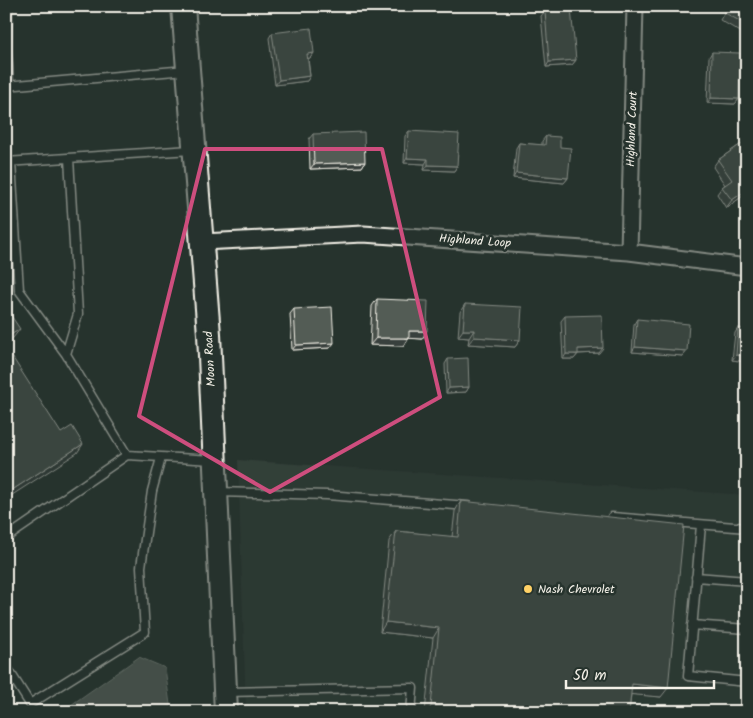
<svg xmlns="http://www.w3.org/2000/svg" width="753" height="718" font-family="Kalam,sans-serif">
  <rect width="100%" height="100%" fill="#26332d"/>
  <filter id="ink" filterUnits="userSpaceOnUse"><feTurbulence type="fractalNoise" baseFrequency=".02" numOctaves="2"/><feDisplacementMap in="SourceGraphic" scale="10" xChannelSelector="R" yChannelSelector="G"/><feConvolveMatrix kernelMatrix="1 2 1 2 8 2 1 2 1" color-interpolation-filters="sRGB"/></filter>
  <g filter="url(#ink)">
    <!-- built -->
    <path fill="#333f39" d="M238,460L747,495V712H246Z"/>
    <!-- water -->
    <path fill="#676f68" stroke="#9fa39b" d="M139,657L165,668L171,712H61Z"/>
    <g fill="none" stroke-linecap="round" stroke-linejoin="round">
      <!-- lane casing -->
      <g stroke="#f4f1e8" stroke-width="11">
        <path id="lane" d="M8,6L7,47L9,86
          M6,86L186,70
          M69,158L78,314L66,354L127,455
          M6,162L191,150
          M11,162L19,290L66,354
          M218,492L327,495L468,506
          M612,517L747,528
          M701,525L688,676L747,682
          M6,538L127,455L213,460
          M696,577L747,581
          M692,625L747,629
          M6,666L30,704L145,632L141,567L152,491L161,458
          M227,692L413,688L411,712"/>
      </g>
      <!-- street casing -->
      <g stroke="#f4f1e8" stroke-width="19">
        <path id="street" d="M202,242L363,234L629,252L747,267
          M629,252L635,6"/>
      </g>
      <!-- secondary casing -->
      <g stroke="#f4f1e8" stroke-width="26">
        <path id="secondary" d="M183,6L209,334L226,712"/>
      </g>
      <!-- lane -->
      <use href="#lane" stroke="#26332d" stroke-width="8"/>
      <!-- street -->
      <use href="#street" stroke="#26332d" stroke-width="15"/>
      <!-- secondary -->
      <use href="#secondary" stroke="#26332d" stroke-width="22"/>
    </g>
    <!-- wall -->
    <path fill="#474f49" stroke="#f4f1e8" d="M728,6H747V29L744,34L720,20Z
      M545,11L576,60L572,65L546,67L541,16Z
      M272,33L314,53L310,58H308L310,76L307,81L275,85L269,38Z
      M712,52L739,99L735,104L707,103L709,57Z
      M409,131L457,166L454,171L424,170L425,164L404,163L405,136Z
      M313,134L365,162L362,167L310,169L309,139Z
      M546,136L560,147L568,178L564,183L513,178L516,148L519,143L542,145V141Z
      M747,140V193L726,208L717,194L722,187L725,185L713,167L718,160Z
      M377,299L422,339L409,338L404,346L370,345L372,306Z
      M465,304L520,340L515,347L468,344L469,338L458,337L460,312Z
      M294,309L330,348L292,350L290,314Z
      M565,316L599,353L578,354L574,359H563L561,321Z
      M637,319L687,351L683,356L632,352L634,324Z
      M738,328L747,362L732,360L735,333Z
      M448,359L469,387L466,392L446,393L445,364Z
      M461,501L661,697L631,694L629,712H425L433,638L380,632L389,541L396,531L452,537L455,511Z"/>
    <!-- shaded-wall -->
    <path fill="#39403c" stroke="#f4f1e8" d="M314,53L310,58L304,59L307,54Z
      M576,60L572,65L546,67L549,62Z
      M310,76L307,81L275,85L279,80Z
      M711,98L739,99L735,104L707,103Z
      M407,158L428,159L425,164L404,163Z
      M365,162L362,167L310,169L314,164Z
      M428,165L457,166L454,171L424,170Z
      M516,173L568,178L564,183L513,178Z
      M747,190V193L726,208L732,200Z
      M20,329L13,338L6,343V338Z
      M463,330H474L469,338L458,337Z
      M409,331H427L422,339L404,338Z
      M474,337L520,340L515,347L468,344Z
      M376,338H409L404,346L370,345Z
      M334,343L330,348L292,350L296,345Z
      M635,347L687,351L683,356L632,352Z
      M603,348L599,353L574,354L578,349Z
      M566,354H578L574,359H563Z
      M736,355L747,356V362L732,360Z
      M469,387L466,392L446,393L449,388Z
      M83,444L77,453L6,499V494Z
      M386,622L439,628L433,638L380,632Z
      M632,684L668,688L661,697L625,694Z
      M431,706L475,711L474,712H428Z"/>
    <!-- building -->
    <path fill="#525c55" stroke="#f4f1e8" d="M729,6H747V25L725,13Z
      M571,9L576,60L549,62L545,11Z
      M311,28L314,53L307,54L310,76L279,80L272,33Z
      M712,52L740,53L739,99L711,98Z
      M409,131L459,134L457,166L428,165V159L407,158Z
      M364,132L365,162L314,164L313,134Z
      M546,136L560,137V147L571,148L568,178L516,173L519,143L545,145Z
      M747,140V190L732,200L722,187L732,180L718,160Z
      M377,299L428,301L427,331H409V338H376Z
      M465,304L522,307L520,340L474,337V330H463Z
      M332,307L334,343L296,345L294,309Z
      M6,308L20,329L6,338Z
      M602,315L603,348L578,349V354H566L565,316Z
      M637,319L689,324L687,351L635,347Z
      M738,328L747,329V356L736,355Z
      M11,355L61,433L72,426L83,444L6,494V358Z
      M468,358L469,387L449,388L448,359Z
      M461,501L684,525L668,688L632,684L629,712H475V711L431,706L439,628L386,622L396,531L458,537Z"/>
  </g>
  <!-- marked area -->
  <path d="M0 0H753V718H0ZM205,149H382L440,397L270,492L139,416Z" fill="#26332d" fill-opacity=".55" fill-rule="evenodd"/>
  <path fill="none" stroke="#ce4e7e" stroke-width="4" stroke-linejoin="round" d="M205,149H382L440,397L270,492L139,416Z"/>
  <!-- markers -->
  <circle fill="#ffd166" stroke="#26332d" stroke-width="2" cx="528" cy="589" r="5"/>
  <g text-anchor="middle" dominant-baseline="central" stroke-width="5" stroke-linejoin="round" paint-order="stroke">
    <!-- street labels -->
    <g font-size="12" fill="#f4f1e8" stroke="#26332d">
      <text transform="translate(632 129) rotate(-88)">Highland Court</text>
      <text transform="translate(475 241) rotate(4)">Highland Loop</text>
      <text transform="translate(210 359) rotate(-93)">Moon Road</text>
    </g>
    <!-- poi labels -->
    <g font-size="12" fill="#f4f1e8" stroke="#26332d" text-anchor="start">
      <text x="538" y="589">Nash Chevrolet</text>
    </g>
  </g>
  <!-- margin -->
  <rect width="753" height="718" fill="none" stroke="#26332d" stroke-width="25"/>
  <rect x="12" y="12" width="728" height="693" fill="none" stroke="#f4f1e8" stroke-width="2" filter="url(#ink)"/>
  <!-- scale -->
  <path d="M566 680v8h148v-8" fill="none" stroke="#f4f1e8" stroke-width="2.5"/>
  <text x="573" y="680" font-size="15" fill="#f4f1e8" stroke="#26332d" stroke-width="4" paint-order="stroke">50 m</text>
</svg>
